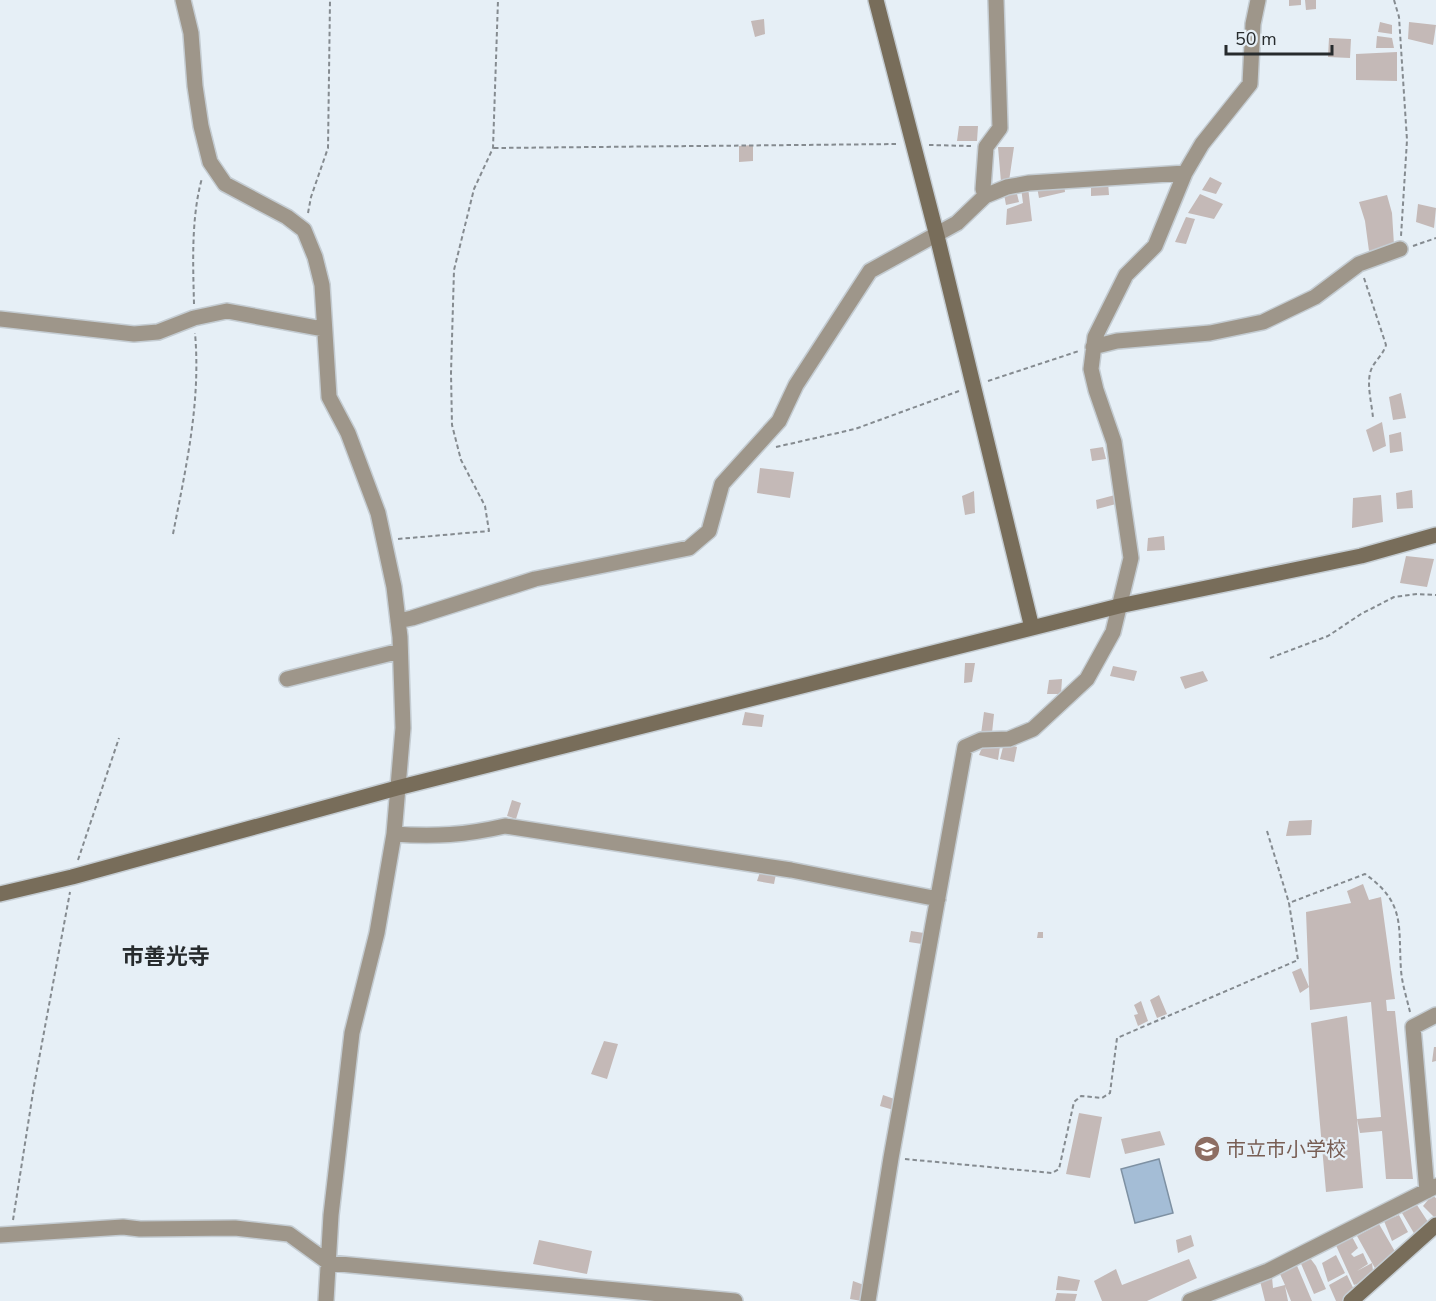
<svg xmlns="http://www.w3.org/2000/svg" width="1436" height="1301" font-family="'Nunito Sans','Noto Sans JP',sans-serif">
  <rect width="100%" height="100%" fill="#e6eff6"/>
  <!-- water -->
  <path fill="#a4bdd6" stroke="#7e91a3" stroke-width="1.5" d="M1159,1159L1173,1213L1135,1223L1121,1169Z"/>
  <!-- building -->
  <path fill="#c4b9b7" d="M1289,0H1301V5L1289,6Z
    M1305,0H1316V9L1306,10Z
    M764,19L765,34L755,37L751,21Z
    M1380,22L1392,25V34L1378,32Z
    M1409,22L1436,25L1433,45L1408,39Z
    M1377,36L1392,38L1394,48H1376Z
    M1329,38L1351,39L1350,58L1328,57Z
    M1397,52V81L1356,80V54Z
    M959,126H978L977,141H957Z
    M753,145V161L739,162V146Z
    M998,147H1014L1009,181L1001,182Z
    M1210,177L1222,183L1216,194L1202,190Z
    M1064,182L1065,192L1039,198L1037,187Z
    M1091,182H1108L1109,195L1091,196Z
    M1028,187L1032,221L1006,225L1007,209L1023,203L1021,188Z
    M1016,190L1019,202L1006,205L1004,194Z
    M1200,194L1223,204L1214,219L1188,213Z
    M1387,195L1392,213L1394,245L1369,251L1365,221L1359,202Z
    M1418,204L1436,208L1434,228L1416,222Z
    M1186,217L1195,219L1186,244L1175,242Z
    M1401,393L1406,418L1393,420L1389,397Z
    M1382,422L1386,446L1373,452L1366,430Z
    M1401,432L1403,451L1390,453L1389,435Z
    M1103,447L1106,459L1092,461L1090,449Z
    M760,468L794,472L790,498L757,493Z
    M1412,490L1413,508L1397,509L1396,493Z
    M974,491L975,513L965,515L962,496Z
    M1115,495L1116,504L1097,509L1096,500Z
    M1381,495L1383,522L1352,528L1353,498Z
    M1164,536L1165,550L1147,551L1148,538Z
    M1406,556L1434,559L1427,587L1400,583Z
    M965,663H975L972,682L964,683Z
    M1113,666L1137,671L1134,681L1110,676Z
    M1203,671L1208,681L1185,689L1180,677Z
    M1062,679L1061,694H1047L1049,680Z
    M745,712L764,715L762,727L742,725Z
    M984,712L994,714L992,733L981,734Z
    M1004,743L1017,747L1014,762L1000,759Z
    M983,745L1000,746L998,760L979,755Z
    M512,800L521,803L516,819L507,816Z
    M1312,820L1311,835L1286,836L1289,821Z
    M760,872L776,874L774,884L757,881Z
    M1363,884L1369,900L1381,897L1395,999L1386,1000L1387,1011H1395L1413,1179H1386L1382,1131L1360,1133L1357,1119L1363,1188L1326,1192L1311,1023L1347,1016L1357,1119L1381,1117L1371,1002L1310,1010L1309,987L1300,993L1292,972L1301,968L1309,987L1306,912L1351,903L1347,891Z
    M911,931L924,933L922,944L909,942Z
    M1038,932H1043V938H1037Z
    M1159,995L1167,1014L1157,1018L1150,1000Z
    M1141,1001L1148,1021L1138,1026L1134,1015L1138,1014L1134,1005Z
    M604,1041L618,1044L607,1079L591,1074Z
    M1434,1047H1436V1061L1432,1062Z
    M883,1095L900,1101L897,1111L880,1106Z
    M1079,1113L1102,1117L1090,1178L1066,1174Z
    M1160,1131L1165,1145L1125,1154L1121,1139Z
    M1432,1195L1436,1198V1219L1423,1206Z
    M1417,1205L1430,1225L1415,1235L1402,1213Z
    M1399,1215L1408,1232L1392,1241L1384,1221Z
    M1379,1224L1397,1255L1376,1270L1357,1236Z
    M1350,1233L1358,1248L1351,1254L1354,1257L1363,1253L1368,1264L1357,1271L1372,1263L1374,1278L1354,1285L1334,1241Z
    M1191,1235L1194,1246L1178,1253L1176,1240Z
    M539,1240L592,1251L587,1274L533,1264Z
    M1336,1255L1345,1273L1328,1282L1322,1263Z
    M1310,1258L1316,1266L1326,1289L1314,1294L1299,1259Z
    M1189,1259L1197,1278L1147,1301H1102L1094,1281L1116,1269L1122,1285Z
    M1295,1261L1312,1301H1291L1285,1286L1288,1301H1265L1260,1281L1272,1277L1273,1288L1285,1285L1280,1274Z
    M1347,1275L1356,1294L1343,1301H1336L1329,1285Z
    M1058,1276L1080,1280L1077,1291L1056,1290Z
    M853,1281L864,1285L862,1301L850,1299Z
    M1057,1293L1077,1294L1075,1301H1055Z"/>
  <g fill="none" stroke-linecap="round" stroke-linejoin="round">
    <!-- street casing -->
    <g stroke="#c4ccd2" stroke-width="18">
      <path id="street" d="M183,0L191,33L195,86L201,126L210,162L225,184L287,217L304,230L315,257L322,285L329,397L348,433L378,513L394,587L400,637L403,728L394,834L377,933L352,1033L331,1215L326,1301
        M985,196L983,189L986,147L1000,128L996,0
        M0,319L134,334L158,332L194,318L227,311L323,329
        M1093,347L1117,341L1210,333L1263,322L1315,297L1359,264L1400,249
        M398,621L412,618L535,579L689,548L709,531L722,484L779,421L796,385L870,271L957,223L985,196L1007,187L1029,183L1185,173
        M287,679L400,651
        M394,834C434,837 466,835 505,826L791,870L938,899
        M1427,1191L1413,1027L1436,1015
        M0,1235L123,1227L140,1229L235,1228L289,1234L329,1263L735,1301
        M868,1301L891,1158L965,747L981,740L1009,739L1033,729L1087,679L1113,632L1131,558L1114,442L1096,390L1091,369L1095,337L1126,275L1155,246L1185,173L1202,144L1250,84L1253,24L1258,0
        M1190,1301L1268,1271L1436,1186"/>
    </g>
    <!-- secondary casing -->
    <g stroke="#c4ccd2" stroke-width="18">
      <path id="secondary" d="M876,0L937,236L1032,628
        M0,894L72,877L397,788L1119,606L1361,556L1436,535
        M1351,1301L1436,1225"/>
    </g>
    <!-- path -->
    <path stroke="#858b90" stroke-width="2" stroke-dasharray="4.5 3" stroke-linecap="butt" d="M1394,0L1399,17L1407,140L1401,236
      M929,145L971,146
      M494,148L899,144
      M308,213L311,197L328,148L330,0
      M1413,246L1436,238
      M1364,278L1386,345C1382,357 1374,361 1371,370C1366,384 1372,404 1373,418
      M194,304C193,263 191,218 202,178
      M988,381L1079,351
      M776,447L855,429L959,391
      M173,534C186,467 201,402 195,333
      M398,539L489,531L485,506L461,460L452,425L451,373L454,270L474,189L493,148L498,0
      M1270,658L1328,636L1361,614L1394,597L1417,594L1436,595
      M1267,831L1289,903
      M78,860L119,738
      M905,1159L1052,1173L1059,1169L1074,1102L1081,1096L1102,1098L1110,1093L1117,1038L1298,960L1289,903L1365,874C1406,903 1398,926 1401,970C1402,984 1407,999 1410,1012
      M13,1220L34,1086L70,892"/>
    <!-- street -->
    <use href="#street" stroke="#9e968a" stroke-width="15"/>
    <!-- secondary -->
    <use href="#secondary" stroke="#786d5a" stroke-width="15"/>
  </g>
  <!-- icons -->
  <defs>
    <g id="school-disc" transform="scale(1.35)"><circle r="9.5" fill="#8d6e63" stroke="#e6eff6"/><path d="M0-5L7-2L0 1L-7-2ZM-4 1L0 2.5L4 1V4Q0 6-4 4Z" fill="#fff"/></g>
  </defs>
  <g fill-rule="evenodd">
    <use href="#school-disc" x="1207" y="1149"/>
  </g>
  <g text-anchor="middle" dominant-baseline="central" stroke-width="4.5" stroke-linejoin="round" paint-order="stroke">
    <!-- education labels -->
    <g font-size="20" fill="#785e54" stroke="#e6eff6" text-anchor="start">
      <text x="1226" y="1149">市立市小学校</text>
    </g>
    <!-- quarter labels -->
    <g font-size="22" font-weight="bold" fill="#272b2d" stroke="#e6eff6">
      <text x="166" y="957">市善光寺</text>
    </g>
  </g>
  <!-- scale -->
  <path d="M1226 45v9h106v-9" fill="none" stroke="#272b2d" stroke-width="3"/>
  <text x="1235" y="45" font-size="18" fill="#272b2d" stroke="#e6eff6" stroke-width="4.5" paint-order="stroke">50 m</text>
</svg>
